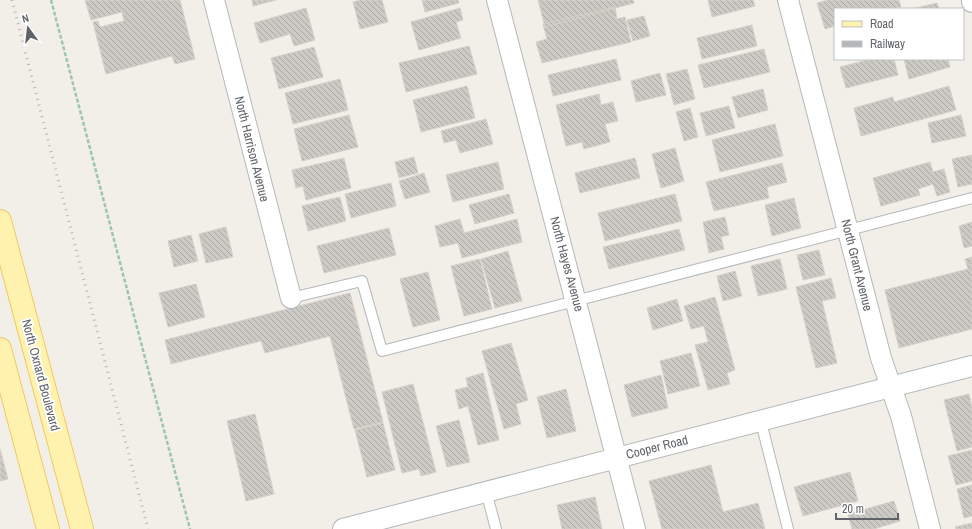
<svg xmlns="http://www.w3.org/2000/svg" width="972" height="529" font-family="'Archivo Narrow',sans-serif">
  <defs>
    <pattern id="building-back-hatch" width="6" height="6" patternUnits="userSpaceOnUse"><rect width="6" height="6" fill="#cccac5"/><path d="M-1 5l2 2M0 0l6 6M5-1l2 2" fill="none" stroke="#a9a8a4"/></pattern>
  </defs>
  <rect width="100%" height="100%" fill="#f1efe8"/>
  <!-- building -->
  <path fill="url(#building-back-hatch)" stroke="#d6d1c6" d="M85,0H180L195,59L175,64L172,56L106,74L93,22L98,21L100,27L124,21L122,12L91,20Z
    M252,0H276L253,6Z
    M360,0H382L388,22L360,29L353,2Z
    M422,0H458L459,3L425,12Z
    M538,0H633L634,3L545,27Z
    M708,0H753L755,6L712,17Z
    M828,0H899L901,7L893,9H835V26L825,29L817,3Z
    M937,3L939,9H912Z
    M615,7L617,19L625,17L631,42L542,63L536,42L547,39L543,24Z
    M306,8L315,40L294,46L290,34L260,43L254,23Z
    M460,8L463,20L456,22L461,38L419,50L411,22Z
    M644,16L650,36L633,41L627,20Z
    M752,25L757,46L702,59L697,38Z
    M469,46L477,74L406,92L399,63Z
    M314,47L323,77L279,89L271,58Z
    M764,49L770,72L704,88L698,65Z
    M616,59L621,80L553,96L548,75Z
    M871,59H894L898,75L846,88L840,67Z
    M904,59H948L950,67L909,79Z
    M687,69L695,99L674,105L666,74Z
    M660,73L666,95L636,102L631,81Z
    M340,79L348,110L293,124L285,93Z
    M467,86L475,118L421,132L413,100Z
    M949,86L956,110L861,136L854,108L893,97L894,102Z
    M763,89L768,110L738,118L732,97Z
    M599,94L601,105L613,102L618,121L605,124L610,142L584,149L582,142L566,146L556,105Z
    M729,106L735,128L706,136L700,113Z
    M690,108L698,137L684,141L676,112Z
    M349,115L358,147L302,161L294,129Z
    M961,115L966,136L932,143L928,123Z
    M486,119L493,144L460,153L456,140L444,143L441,131Z
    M775,124L783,156L720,172L712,140Z
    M675,148L684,181L661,188L652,154Z
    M972,155V184L958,187L952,159Z
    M414,157L418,173L399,178L395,162Z
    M344,158L351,188L306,200L303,186L296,188L292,170Z
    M635,158L640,178L580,193L575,173Z
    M498,162L504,189L453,202L446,175Z
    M930,162L933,172L944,169L950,192L937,196L933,184L918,189L920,195L881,206L873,178Z
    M782,163L787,182L767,187L769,198L714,211L706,182Z
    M424,173L430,192L405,199L399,181Z
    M391,183L396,206L351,218L345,194Z
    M509,194L514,213L475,224L469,205Z
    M675,194L682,221L605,241L598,213Z
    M340,197L346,221L308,231L302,206Z
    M794,198L801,228L772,236L765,205Z
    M725,217L729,235L721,237L724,249L709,253L703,222Z
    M460,219L464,233L517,219L522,242L462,258L458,243L440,247L435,226Z
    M972,222V246L964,248L959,226Z
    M226,227L233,257L206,263L199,234Z
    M389,228L396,255L324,273L317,246Z
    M679,229L685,250L609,269L603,247Z
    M191,235L198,261L174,267L168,241Z
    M819,250L825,275L803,280L797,255Z
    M508,251L522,301L495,308L481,259Z
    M972,257V329L899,348L885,290L968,269L965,259Z
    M480,259L492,309L464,316L451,266Z
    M780,259L787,289L758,296L751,266Z
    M735,271L742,296L723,301L717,276Z
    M428,272L440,320L413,327L400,279Z
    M831,278L836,298L822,301L837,363L816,368L796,287Z
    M196,284L205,317L168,327L159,293Z
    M350,293L383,422L354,429L330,336L265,353L261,341L171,364L165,340Z
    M715,297L735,370L727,373L730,384L708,390L695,345L708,342L704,326L691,329L684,306Z
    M677,299L683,321L653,330L647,308Z
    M511,343L528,400L516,404L521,424L504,429L482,351Z
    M691,353L700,386L668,394L660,361Z
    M483,373L499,440L478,445L468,406L459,409L455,390L468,387L466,378Z
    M661,375L668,408L632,417L624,385Z
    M413,384L436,472L421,476L419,469L402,473L382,392Z
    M566,389L576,431L547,438L537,397Z
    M969,394L972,407V447L957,451L944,400Z
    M255,414L274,494L246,501L227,421Z
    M459,420L470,462L447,467L436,426Z
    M383,423L395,470L367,477L355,430Z
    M0,449L8,479L0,481Z
    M972,450V481L956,485L948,456Z
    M711,465L723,512L758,503L765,529H662L649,481Z
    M850,472L858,501L803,516L794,487Z
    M972,485V516L964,518L957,489Z
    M595,497L602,529H562L557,505Z
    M894,501L900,521L874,529H852L848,514Z
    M972,523V529H956L955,527Z"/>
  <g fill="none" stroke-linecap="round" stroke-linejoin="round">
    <!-- service casing -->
    <g stroke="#b5b8bc" stroke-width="12">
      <path id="service" d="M291,298L362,281L382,351L972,198
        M761,422L788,529
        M486,491L496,529"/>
    </g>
    <!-- minor casing -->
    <g stroke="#b5b8bc" stroke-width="22">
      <path id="minor" d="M214,0L291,298
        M497,0L635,529
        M788,0L881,358L901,416L930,529
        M972,0V2
        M343,529L972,366"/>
    </g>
    <!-- primary casing -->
    <g stroke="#f2c960" stroke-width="24">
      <path id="primary" d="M0,221L82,529
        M0,349L48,529"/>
    </g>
    <!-- path -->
    <path stroke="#9cc7a9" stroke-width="2.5" stroke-dasharray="4 2" stroke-linecap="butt" d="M51,0L190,529"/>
    <!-- service -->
    <use href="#service" stroke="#fff" stroke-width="10"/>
    <!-- minor -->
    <use href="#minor" stroke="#fff" stroke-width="20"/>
    <!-- primary -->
    <use href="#primary" stroke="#fff2af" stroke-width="22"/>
    <!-- rail -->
    <path stroke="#b6b7b8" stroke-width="3" stroke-dasharray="1 5" stroke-linecap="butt" d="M12,0L148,529"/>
  </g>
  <g text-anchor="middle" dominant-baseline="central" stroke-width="3.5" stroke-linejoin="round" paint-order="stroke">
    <!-- street labels -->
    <g font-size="13" fill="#5f6368" stroke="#fff">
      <text transform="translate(252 149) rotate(76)">North Harrison Avenue</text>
      <text transform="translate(567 264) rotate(75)">North Hayes Avenue</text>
      <text transform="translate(857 265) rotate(76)">North Grant Avenue</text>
      <text transform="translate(41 375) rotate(75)">North Oxnard Boulevard</text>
      <text transform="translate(657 447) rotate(-14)">Cooper Road</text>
    </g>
  </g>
  <!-- legend -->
  <rect x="834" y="8" width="130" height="52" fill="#ffffff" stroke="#bfc1c3"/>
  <rect x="842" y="21" width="20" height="6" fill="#fff2af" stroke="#bfc1c3"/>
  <text x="870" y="28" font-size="12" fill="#5f6368">Road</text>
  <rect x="842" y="41" width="20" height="6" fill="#b6b7b8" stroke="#bfc1c3"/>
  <text x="870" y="48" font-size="12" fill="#5f6368">Railway</text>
  <!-- north arrow -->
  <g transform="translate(28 28) rotate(345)" stroke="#ffffff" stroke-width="3" paint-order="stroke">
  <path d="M0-3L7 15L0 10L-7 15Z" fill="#5f6368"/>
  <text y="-6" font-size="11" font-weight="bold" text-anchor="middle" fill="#5f6368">N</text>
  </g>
  <!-- scale -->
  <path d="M836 513v6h62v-6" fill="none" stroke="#5f6368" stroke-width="2"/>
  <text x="842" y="513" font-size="12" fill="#5f6368" stroke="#ffffff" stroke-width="3" paint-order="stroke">20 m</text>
</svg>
